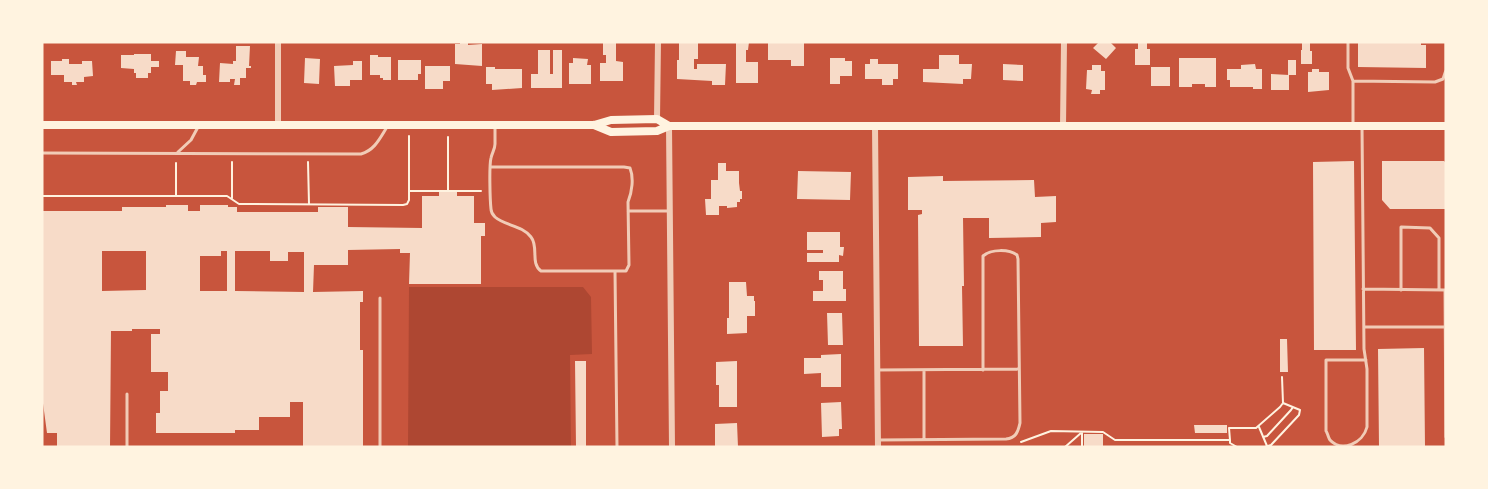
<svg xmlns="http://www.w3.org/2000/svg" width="1488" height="489" font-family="'Source Serif 4',serif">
  <rect width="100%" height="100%" fill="#c8553d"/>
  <!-- green -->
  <path fill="#ae4732" d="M409,287H583L591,297L592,354L570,355L571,447H408Z"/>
  <!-- building -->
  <path fill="#f7dbc8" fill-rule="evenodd" d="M460,42H468V45L482,44V66L455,64V44H460Z
    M603,42H616V61L623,62V81H600V63H606V55H603Z
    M679,42H698V59H694V69H697V64H726L725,85H712V81L677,79V60H679Z
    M736,42H749L748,50H746V62H758V83H736Z
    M791,42H804V66H791V60H768V43Z
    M1099,42H1110L1116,48L1106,59L1093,48Z
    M1358,42H1421V45H1426V68L1358,67Z
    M1138,43H1147V49H1150V65H1135V49H1138Z
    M1302,43H1310V51H1312V64H1301V50H1302Z
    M236,46H250L249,66H251V68H246V78H240V85H234L235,79H230V82H219L220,63L233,64V61H236Z
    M538,50H550V74H553V50H562V88H531V74H538Z
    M176,51H186V57H199L198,66H203V75H206V82H197L196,85H190V81H183V65H175Z
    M134,54H151V61H159V67H151V73H148V78H136V73H134V69L121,68V55H134Z
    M370,55H378V57H391V80H383V78H380V75H370Z
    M939,55H959V64H972L971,79H963V84L923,82V69H939Z
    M305,58L320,59L319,84L304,83Z
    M573,58L588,59L587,65H591V84H569V63H573Z
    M830,58H845V61H852V76H840V84H830Z
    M1179,58H1216V87H1205V84H1192V87H1179Z
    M62,59H69V64H82V61H92L93,76L84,77V82H76L77,85H72V82H64V75H51V61H62Z
    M870,59H878V64H898V79H893V85H882V79H865V64H870Z
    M398,60H421V74H418V80H398Z
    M1288,60H1296V75H1288Z
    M353,61H362V80H350V86H335L334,66L353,65Z
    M1003,64L1023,65V81L1003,80Z
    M1255,64L1256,69H1262V89H1253V87H1230V80H1227V69H1241V65Z
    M1092,65H1101V71H1105V90H1100V94H1091L1092,90L1086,89L1087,70H1092Z
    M425,66H450V81H443V89H425Z
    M486,67H495V69H522V88L492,90V84H486Z
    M1151,67H1170V86H1151Z
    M1312,69H1319V72H1329V90L1308,92V72H1312Z
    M1271,74L1289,75V90H1271Z
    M1354,161L1356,350H1314L1313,162Z
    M1382,161H1444L1446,163V209H1390L1382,200Z
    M718,163H726V171H739V183L740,191H742V199H740V202H737V207L727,208V206H719V215H706L705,199H711V180H718Z
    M798,171L851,172L850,200L797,199Z
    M943,176V181L1034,180L1035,197L1056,196V222L1041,223V237L989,238V218H963L964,286H962L963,346H919L918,215L922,214V210H908V177Z
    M439,192H457V196H474V223H485V236H481V284H409L410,253H400V249L348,250V265H314L313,292L363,291V302H360V350H363V447H303V402H290V417H259V430H235V433H156V413H160V391H168V372H151V334H160V329H132V331H111L110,447H57V433H47L42,396V211H122V207H166V205H188V211H200V205H228V207H237V212H318V207H348V227L422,228V196H439ZM102,251H146V290L102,291ZM221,251H227V291H200V256H221ZM235,251H270V261H288V252H304V292L235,291Z
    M807,232H840V247H844L843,256L839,255V262H807V253H823V250H807Z
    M819,271H843V289H846V301H813V291H823V280H819Z
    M729,282H746L747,296H754V301H755V316H747V333L727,334V318H729Z
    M827,313H842L843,345H828Z
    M1280,339H1287L1288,372H1280Z
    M1424,348L1425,447H1379L1378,349Z
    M841,354V387H821V373L804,374V358H821V355Z
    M575,361H586V447H576Z
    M737,361V407H719V385H716V362Z
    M841,402L842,429H839V436L822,437L821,403Z
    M737,423L738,447H715V424Z
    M1194,425H1227V433H1195Z
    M1084,434H1103V447H1084Z"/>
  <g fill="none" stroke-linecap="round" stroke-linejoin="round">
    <!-- path -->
    <path stroke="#fff3e0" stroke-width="2" d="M448,137V191
      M232,162V198
      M308,162L309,204
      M176,163V196
      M409,191H481
      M42,196H227L239,204L403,205L407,204L409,200V136
      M1259,427L1267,446
      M1082,432V447
      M1263,437L1267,436L1291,410L1293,407
      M1230,440V443L1237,447
      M1021,442L1051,431L1103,432L1115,440H1230L1229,428H1256L1280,407L1283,403L1282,377
      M1065,447L1081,433
      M1265,447L1271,445L1299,415L1300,410L1283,403"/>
    <!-- service -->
    <path stroke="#f1ccb7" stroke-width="3" d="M1348,42V68L1353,81V123
      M1353,81L1435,82L1443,79L1446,70V42
      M1362,126L1364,349L1367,369V427C1363,443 1342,453 1330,440C1329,439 1327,432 1326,431V360H1366
      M178,152L191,140L198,127
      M42,153L361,154C375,150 380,138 387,127
      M491,167H624L630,168C634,178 632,192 628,202L629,265L626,271H541C530,263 539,247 531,237C522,225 505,226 495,217C492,214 491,212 491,209C490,200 489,166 491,158C492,153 495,149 495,144C495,138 495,132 495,126
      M628,211H669
      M615,271L617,447
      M1363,289L1445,290
      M1401,290V227L1430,228L1439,238V290
      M1445,290L1446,437
      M380,298V447
      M1364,327H1445
      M877,370L1019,369
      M924,370V439
      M127,394V447
      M878,440L1006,439C1016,438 1018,432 1020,423L1018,259L1017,255C1009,249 991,249 983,256V370"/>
    <!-- minor -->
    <path stroke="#f1ccb7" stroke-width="6" d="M657,119L658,42
      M278,125V42
      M669,126L672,447
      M875,126L878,447
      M1063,126L1064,42"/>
    <!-- secondary -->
    <path stroke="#fff3e0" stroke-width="8" d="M42,125H594L611,120L657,119L669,126
      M594,125L611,132L657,131L669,126H1446"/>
  </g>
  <!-- border -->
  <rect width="1488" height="489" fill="none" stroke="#fff3e0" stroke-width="87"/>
</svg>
